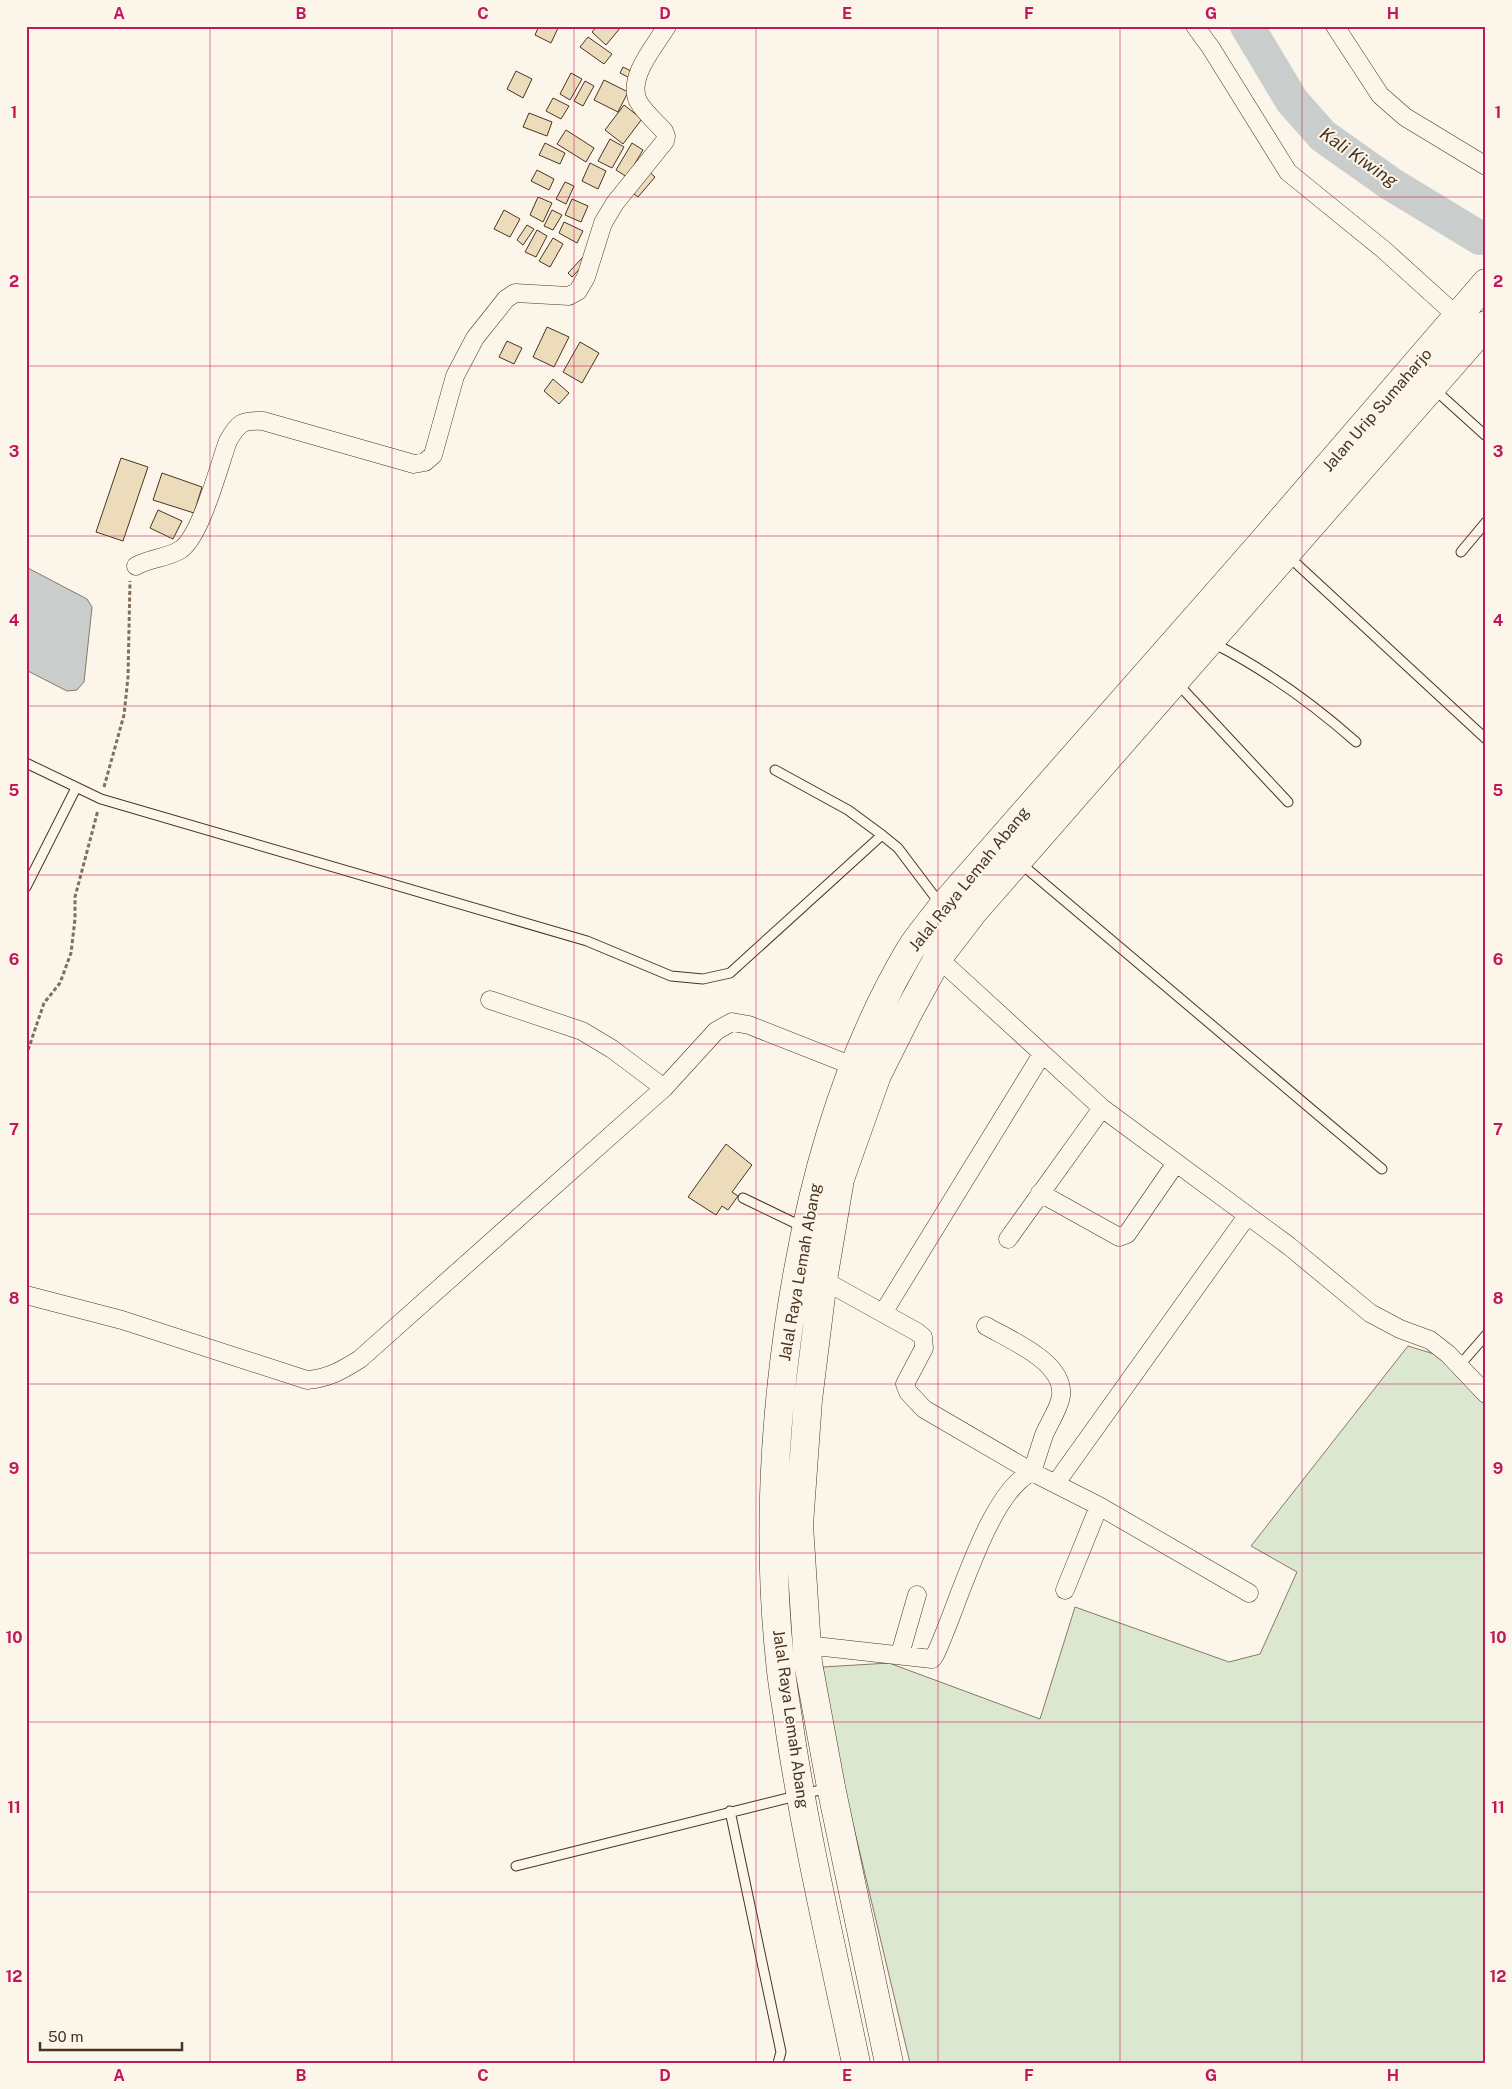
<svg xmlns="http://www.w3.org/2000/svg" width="1512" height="2089" font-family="'Public Sans',sans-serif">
  <rect width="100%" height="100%" fill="#fbf6e9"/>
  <!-- green -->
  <path fill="#dce7d0" stroke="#887966" d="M1408,1346L1444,1357L1486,1399V2063H910L823,1698V1667L889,1663L1040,1719L1075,1607L1229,1662L1260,1654L1297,1572L1251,1546Z"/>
  <!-- water -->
  <path fill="#c9cecd" stroke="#887966" d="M26,567L87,599L92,607L84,682L77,690L67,691L26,670Z"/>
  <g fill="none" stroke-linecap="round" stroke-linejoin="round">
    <!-- river -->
    <path stroke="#c9cecd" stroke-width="34" d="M1247,26L1292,101L1323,136L1391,184L1480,238"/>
  </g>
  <!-- building -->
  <path fill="#ecdcbc" stroke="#4a3520" d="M539,26H559L551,43L535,35Z
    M597,26H620L621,27L606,45L592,32Z
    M588,37L612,54L604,64L580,47Z
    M623,67L637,74L634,80L620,73Z
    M516,71L532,79L523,98L507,89Z
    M571,73L582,79L570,100L560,94Z
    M604,80L628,92L618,112L594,100Z
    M585,81L594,86L583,106L574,101Z
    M553,98L569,106L561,119L546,111Z
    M624,105L642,119L623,144L605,130Z
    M529,113L552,122L547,136L523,127Z
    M566,130L594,148L586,162L557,144Z
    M610,139L624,147L612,168L598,161Z
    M545,143L565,153L560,164L539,155Z
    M632,143L643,150L627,177L616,170Z
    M590,163L606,171L598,189L582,181Z
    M646,169L655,177L638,197L629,190Z
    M537,170L554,179L549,190L531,181Z
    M565,182L574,186L566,204L556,199Z
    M538,197L552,203L543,222L530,215Z
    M572,199L588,206L581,222L565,215Z
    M504,210L520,219L510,237L494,229Z
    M552,210L562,215L553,230L544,226Z
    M564,222L583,231L577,243L559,233Z
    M527,225L534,229L523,245L517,240Z
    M537,230L547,236L536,257L525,252Z
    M553,238L563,244L550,267L539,261Z
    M583,257L587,261L572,277L568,273Z
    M547,327L569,337L554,367L533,357Z
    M507,341L522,348L514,364L499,357Z
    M580,342L599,353L582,383L563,372Z
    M553,379L569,393L559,404L544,391Z
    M121,458L148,467L123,541L96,532Z
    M162,473L202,487L194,513L153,500Z
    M158,510L182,521L173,539L150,528Z
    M726,1144L752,1165L732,1192L738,1196L728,1210L722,1206L716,1215L688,1197Z"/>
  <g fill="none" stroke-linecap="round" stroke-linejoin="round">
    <!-- lane casing -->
    <g stroke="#4a3520" stroke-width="11">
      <path id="lane" d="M1434,389L1486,436
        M1461,552L1486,522
        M1287,555L1486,739
        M1213,643C1266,670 1312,703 1356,742
        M1177,683L1288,802
        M26,763L101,799L587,941L671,976L703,979L730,973L882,835
        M775,770L848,810L882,835L898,848L941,905
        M1020,863L1382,1169
        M26,887L76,788
        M743,1198L803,1227
        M1459,1366L1486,1335
        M730,1811L781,2052L778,2063
        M516,1866L828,1788"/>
    </g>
    <!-- street casing -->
    <g stroke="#4a3520" stroke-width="19">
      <path id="street" d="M1195,26L1211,48L1288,172L1384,250L1458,317
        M1335,26L1380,95L1405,117L1486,166
        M136,566C150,558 167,558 180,550C201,537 219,465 228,441C238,423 242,420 263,421L414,464L425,462L433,455L455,376L475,338L506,299L515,293L569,296L578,291L586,277L603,223L615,203L665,141L666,136L664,131C656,122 644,112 638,101C627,77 655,46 667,26
        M938,958L1102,1108L1289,1246L1370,1313L1400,1329L1430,1340L1448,1354L1486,1394
        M490,1000L582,1031L612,1049L664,1088
        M1040,1193L1119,1237L1127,1234L1176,1163
        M1008,1239L1102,1108
        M823,1280L917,1332L923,1337L924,1348L905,1384L908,1392L924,1409L1032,1472L1099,1506L1249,1593
        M26,1295L122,1320L307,1380C329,1378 341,1371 360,1359L664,1088L716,1031L732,1022L749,1025L853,1066
        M883,1313L1042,1054
        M1056,1483L1247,1216
        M1065,1590L1099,1506
        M806,1645L932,1659L935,1655C957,1610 988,1492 1032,1472C1036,1460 1040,1447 1044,1435C1049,1423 1059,1409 1061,1396C1065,1362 1010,1340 986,1326
        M900,1654L917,1595"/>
    </g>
    <!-- highway casing -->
    <g stroke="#4a3520" stroke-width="29">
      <path id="highway" d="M856,2063C833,1953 807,1843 790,1732C787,1709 782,1685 780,1661C768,1549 773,1437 789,1325C808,1195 842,1065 910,950C919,935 932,921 942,907L1261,544L1486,283
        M889,2063L831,1787L808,1663L799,1525L808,1400L823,1280L840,1179L877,1075L909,1011L938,958L974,911L1486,325"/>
    </g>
    <!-- path -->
    <path stroke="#7f6f5c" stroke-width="3" stroke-dasharray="4 2.5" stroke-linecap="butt" d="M104,787L124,715L128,677L130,581
      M26,1056L44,1003L60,983L71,953L75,919V897L98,810"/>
    <!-- lane -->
    <use href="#lane" stroke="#fbf6e9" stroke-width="9"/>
    <!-- street -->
    <use href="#street" stroke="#fbf6e9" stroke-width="18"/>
    <!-- highway -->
    <use href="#highway" stroke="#fbf6e9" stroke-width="28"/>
  </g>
  <!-- grid -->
  <path fill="none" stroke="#c2185b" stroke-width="1" stroke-opacity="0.55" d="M210,26V2063M392,26V2063M574,26V2063M756,26V2063M938,26V2063M1120,26V2063M1302,26V2063M26,197H1486M26,366H1486M26,536H1486M26,706H1486M26,875H1486M26,1044H1486M26,1214H1486M26,1384H1486M26,1553H1486M26,1722H1486M26,1892H1486"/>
  <g text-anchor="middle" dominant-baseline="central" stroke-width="4" stroke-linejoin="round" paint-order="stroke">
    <!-- street labels -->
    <g font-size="16" fill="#4a3520" stroke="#fbf6e9">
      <text transform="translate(1377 410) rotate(-49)">Jalan Urip Sumaharjo</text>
      <text transform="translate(969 879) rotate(-51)">Jalal Raya Lemah Abang</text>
      <text transform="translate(800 1272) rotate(-80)">Jalal Raya Lemah Abang</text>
      <text transform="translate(791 1719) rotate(82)">Jalal Raya Lemah Abang</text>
    </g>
    <!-- water labels -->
    <g font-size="18" font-style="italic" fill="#4a3520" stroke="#fbf6e9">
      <text transform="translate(1359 157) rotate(35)">Kali Kiwing</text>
    </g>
  </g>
  <!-- border -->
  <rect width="1512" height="2089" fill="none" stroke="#fbf6e9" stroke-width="55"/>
  <!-- scale -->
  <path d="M40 2042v8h142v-8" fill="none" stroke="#4a3520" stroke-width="2.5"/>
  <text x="48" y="2042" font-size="15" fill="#4a3520" stroke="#fbf6e9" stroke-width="4" paint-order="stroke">50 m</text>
  <rect x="28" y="28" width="1456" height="2034" fill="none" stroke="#c2185b" stroke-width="2"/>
  <g font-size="16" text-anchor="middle" font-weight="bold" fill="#c2185b">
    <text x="119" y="19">A</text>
    <text x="301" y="19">B</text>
    <text x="483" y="19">C</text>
    <text x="665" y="19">D</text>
    <text x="847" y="19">E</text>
    <text x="1029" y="19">F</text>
    <text x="1211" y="19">G</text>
    <text x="1393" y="19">H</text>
    <text x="14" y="118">1</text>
    <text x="1498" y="118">1</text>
    <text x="14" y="287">2</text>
    <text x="1498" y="287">2</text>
    <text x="14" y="457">3</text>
    <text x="1498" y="457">3</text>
    <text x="14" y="626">4</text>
    <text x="1498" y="626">4</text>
    <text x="14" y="796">5</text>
    <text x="1498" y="796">5</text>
    <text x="14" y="965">6</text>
    <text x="1498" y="965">6</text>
    <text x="14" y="1135">7</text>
    <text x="1498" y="1135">7</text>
    <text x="14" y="1304">8</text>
    <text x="1498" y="1304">8</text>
    <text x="14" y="1474">9</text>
    <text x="1498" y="1474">9</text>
    <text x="14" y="1643">10</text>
    <text x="1498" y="1643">10</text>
    <text x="14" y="1813">11</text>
    <text x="1498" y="1813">11</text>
    <text x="14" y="1982">12</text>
    <text x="1498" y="1982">12</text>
    <text x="119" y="2081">A</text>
    <text x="301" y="2081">B</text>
    <text x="483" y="2081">C</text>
    <text x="665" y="2081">D</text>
    <text x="847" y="2081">E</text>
    <text x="1029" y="2081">F</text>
    <text x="1211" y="2081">G</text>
    <text x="1393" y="2081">H</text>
  </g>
</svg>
